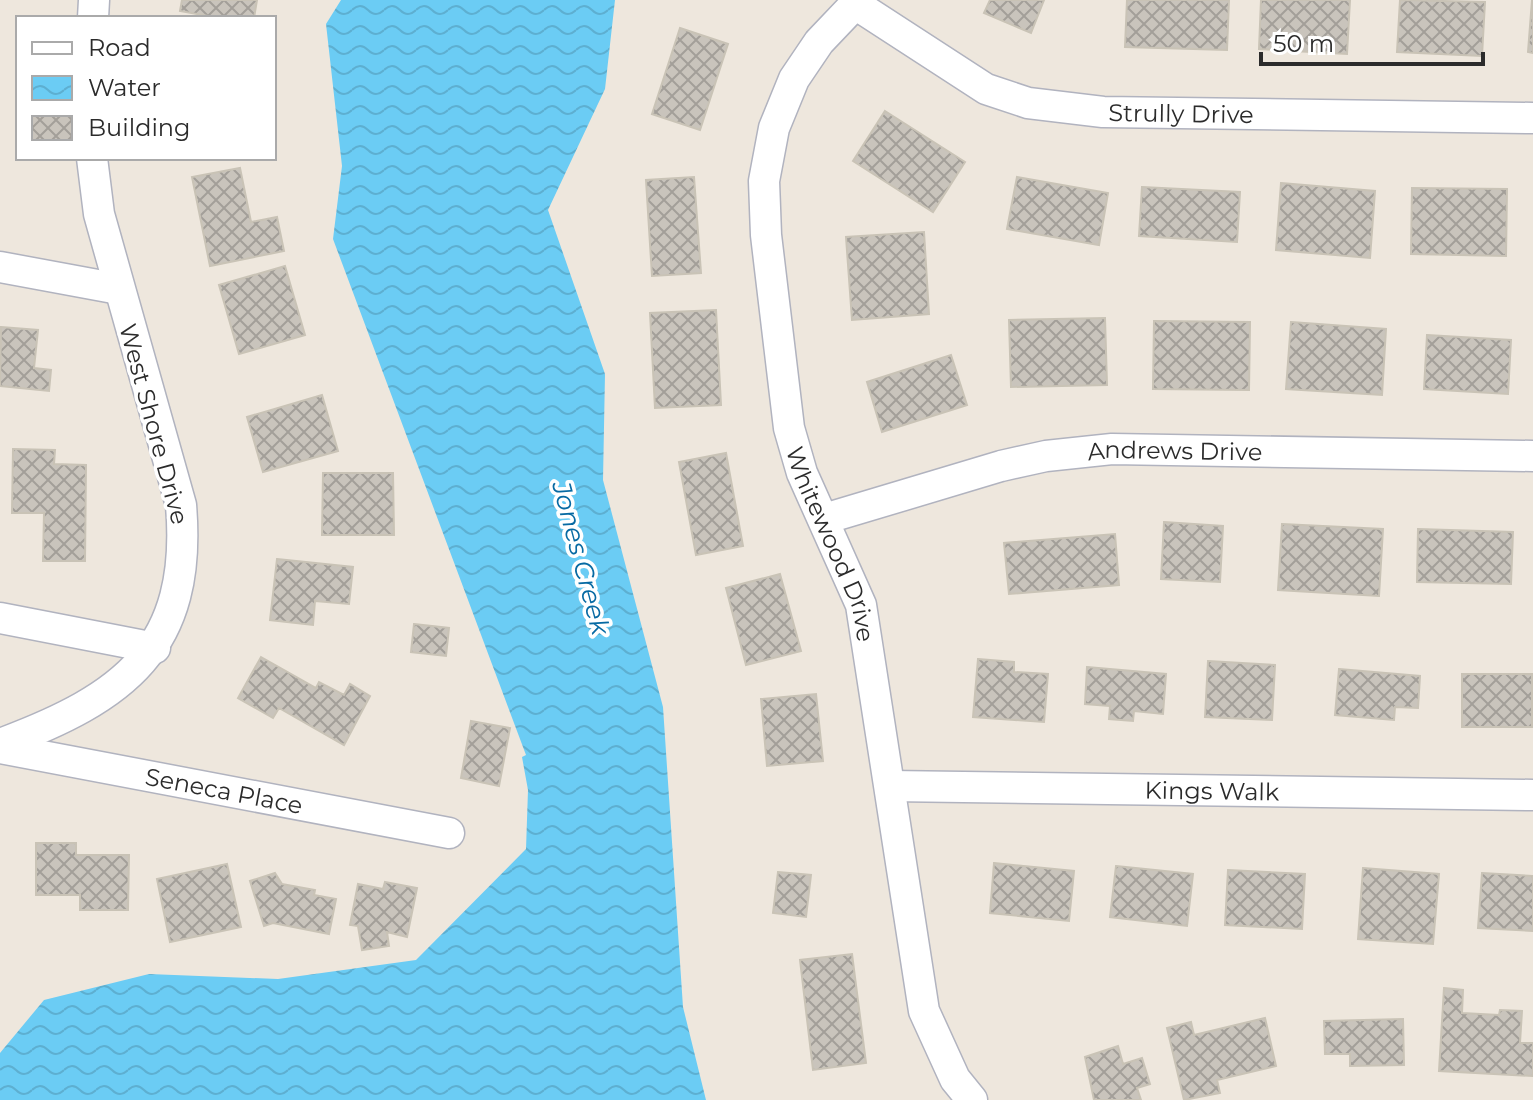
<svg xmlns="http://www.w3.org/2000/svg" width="1533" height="1100" font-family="Montserrat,sans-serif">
  <defs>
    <pattern id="water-waves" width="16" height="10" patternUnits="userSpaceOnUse" patternTransform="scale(2)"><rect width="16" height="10" fill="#6bccf4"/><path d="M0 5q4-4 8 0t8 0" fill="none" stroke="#5dafd1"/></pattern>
    <pattern id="building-cross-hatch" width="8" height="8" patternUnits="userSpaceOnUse" patternTransform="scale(2)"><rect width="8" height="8" fill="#c9c4bc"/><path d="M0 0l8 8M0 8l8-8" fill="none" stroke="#a39f99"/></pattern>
  </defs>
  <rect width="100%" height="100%" fill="#eee7dd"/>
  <!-- water -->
  <path fill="url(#water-waves)" d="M341,0H615L605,89L548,210L605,374L603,480L663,707L683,1007L706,1100H0V1053L44,1000L149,974L278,979L416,960L526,849L528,790L522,757L526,755L333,239L342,166L326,24Z"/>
  <!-- building -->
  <path fill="url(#building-cross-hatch)" stroke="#c9c3b6" stroke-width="2" d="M182,0H257L254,18H219L180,11Z
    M990,0H1044L1031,33L984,13Z
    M1127,0H1229L1227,50L1125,47Z
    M1261,0H1350L1347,54L1259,49Z
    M1400,0L1485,2L1482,56L1397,52Z
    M1532,0H1533V53L1528,52Z
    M680,28L728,44L700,130L652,114Z
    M885,111L965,162L933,212L853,161Z
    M240,168L251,222L277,217L284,251L210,266L192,177Z
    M694,177L701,273L652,276L646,180Z
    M1017,177L1108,193L1099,245L1007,229Z
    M1281,183L1375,191L1370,258L1276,250Z
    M1142,187L1240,192L1237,242L1139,236Z
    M1412,188L1507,189L1506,256L1411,254Z
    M924,232L929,314L852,320L846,237Z
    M285,266L305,335L239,354L219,285Z
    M716,310L721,405L655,408L650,313Z
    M1105,318L1107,385L1011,387L1009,320Z
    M1154,321L1250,322L1249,390L1153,389Z
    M1291,322L1386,329L1382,395L1286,389Z
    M1,327L38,330L34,368L51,370L49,391L0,386Z
    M1427,335L1511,340L1508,394L1424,389Z
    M951,355L967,405L882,432L867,382Z
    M322,395L338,451L263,472L247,417Z
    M13,449L55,450L54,464L86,465L85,561H43L44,513H12Z
    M726,453L743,546L696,555L679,462Z
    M323,473H393L394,535H322Z
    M1164,522L1223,526L1220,582L1161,579Z
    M1282,524L1383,529L1379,596L1278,590Z
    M1418,529L1513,532L1511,584L1417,582Z
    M1115,534L1119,585L1009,594L1004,543Z
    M277,559L353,567L349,604L315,601L313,625L270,620Z
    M780,574L801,651L746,665L726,588Z
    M414,624L449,628L446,656L411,652Z
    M261,657L316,688L319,682L344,695L350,684L370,696L344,745L279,708L273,718L238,698Z
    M978,659L1014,662V672L1048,674L1044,722L973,717Z
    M1208,661L1275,665L1272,720L1205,717Z
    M1087,667L1166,674L1163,714L1134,711L1133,721L1109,719L1110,706L1085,704Z
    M1339,669L1420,676L1418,708L1395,707L1394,720L1335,715Z
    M1462,674H1532V727H1462Z
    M816,694L823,761L767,766L761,699Z
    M471,721L510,728L499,786L461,778Z
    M36,843H76V855H129L128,910H80V895H36Z
    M994,863L1074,871L1069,921L990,913Z
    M227,864L241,927L170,942L157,879Z
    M1116,866L1193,874L1187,926L1110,917Z
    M1363,868L1439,874L1433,944L1358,939Z
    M1228,870L1305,874L1302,929L1225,925Z
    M778,872L811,875L806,917L773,913Z
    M275,873L282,884L315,890L314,895L336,899L329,934L273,923L264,926L250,881Z
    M1482,873L1533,876V931L1478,928Z
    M385,882L417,888L407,937L387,932L389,946L362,950L358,926L350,925L358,884L383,889Z
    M852,954L866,1063L813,1070L800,960Z
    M1444,988L1463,990L1462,1013L1499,1015L1500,1010L1522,1011L1520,1043H1533V1076L1439,1071Z
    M1265,1018L1276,1066L1217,1080L1220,1093L1184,1100L1167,1028L1191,1022L1194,1035Z
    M1403,1019L1404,1065L1350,1066V1054H1325L1324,1021Z
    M1118,1046L1123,1064L1142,1058L1150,1084L1137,1088L1141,1100H1094L1085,1057Z"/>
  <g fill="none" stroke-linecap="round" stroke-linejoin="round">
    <!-- minor casing -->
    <g stroke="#b1b3bf" stroke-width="33">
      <g id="minor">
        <path id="s1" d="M859,0L819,42L794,79L774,128L764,181L766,235L789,428L802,473L861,605L924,1011L955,1079L972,1100"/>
        <path id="s2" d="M855,4L986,89L1028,103L1103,112L1533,118"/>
        <path d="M93,18L94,0"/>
        <path d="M0,267L119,289"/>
        <path id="s3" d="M824,519L1001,466L1046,456L1112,449L1533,456"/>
        <path d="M0,618L155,648"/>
        <path d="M0,744C124,698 193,648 181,505L99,214L92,158"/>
        <path id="s4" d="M0,748L449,833"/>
        <path id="s5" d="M890,786L1533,795"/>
      </g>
    </g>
    <!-- minor -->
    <use href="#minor" stroke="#fff" stroke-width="30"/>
  </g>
  <g text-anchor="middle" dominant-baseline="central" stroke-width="7" stroke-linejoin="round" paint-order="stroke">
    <!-- street labels -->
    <g font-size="24" fill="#2b2b2b" stroke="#fff">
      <text stroke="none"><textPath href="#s2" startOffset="354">Strully Drive</textPath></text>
      <text transform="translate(154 424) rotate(75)">West Shore Drive</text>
      <text stroke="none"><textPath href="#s3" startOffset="360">Andrews Drive</textPath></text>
      <text stroke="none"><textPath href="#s1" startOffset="582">Whitewood Drive</textPath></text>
      <text stroke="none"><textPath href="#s4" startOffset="228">Seneca Place</textPath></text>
      <text stroke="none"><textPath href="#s5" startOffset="322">Kings Walk</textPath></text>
    </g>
    <!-- water labels -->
    <g font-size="26" font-style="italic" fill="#076aa3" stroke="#fff">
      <text transform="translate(581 558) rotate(75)">Jones Creek</text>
    </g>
  </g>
  <!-- legend -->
  <rect x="16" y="16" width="260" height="144" fill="#ffffff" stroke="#aaaaaa" stroke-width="2"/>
  <rect x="32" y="42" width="40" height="12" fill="#ffffff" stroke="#aaaaaa" stroke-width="2"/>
  <text x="88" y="56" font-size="24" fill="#2b2b2b">Road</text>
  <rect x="32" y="76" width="40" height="24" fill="url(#water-waves)" stroke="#aaaaaa" stroke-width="2"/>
  <text x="88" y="96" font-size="24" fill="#2b2b2b">Water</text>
  <rect x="32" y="116" width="40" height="24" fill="url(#building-cross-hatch)" stroke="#aaaaaa" stroke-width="2"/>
  <text x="88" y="136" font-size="24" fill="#2b2b2b">Building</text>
  <!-- scale -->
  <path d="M1261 52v12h222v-12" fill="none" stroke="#2b2b2b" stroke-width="4"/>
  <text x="1273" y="52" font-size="24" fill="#2b2b2b" stroke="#ffffff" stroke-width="6" paint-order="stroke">50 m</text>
</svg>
